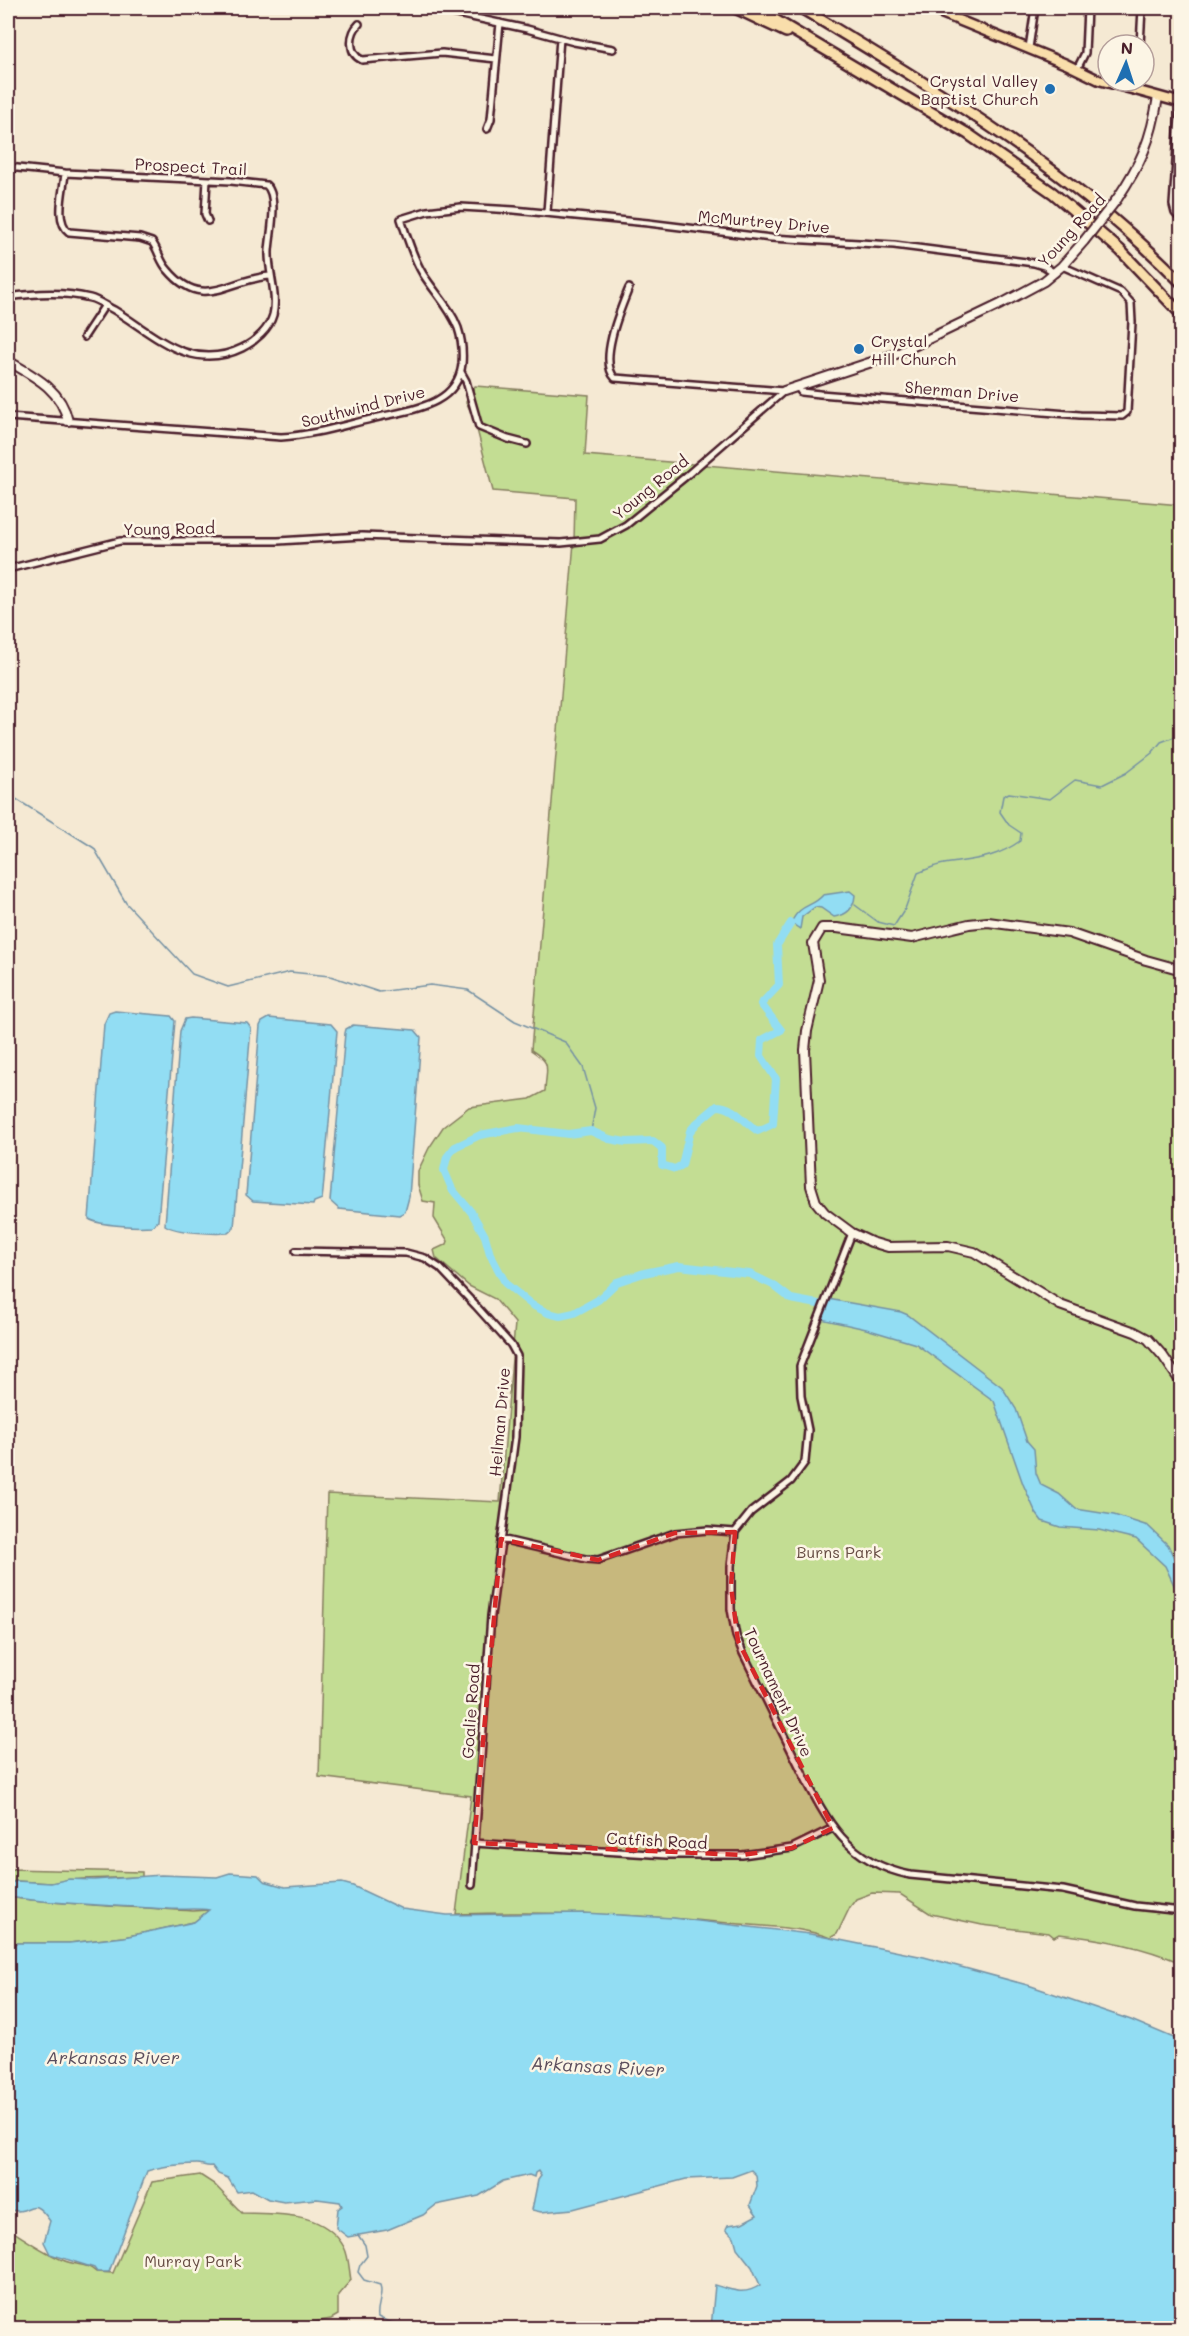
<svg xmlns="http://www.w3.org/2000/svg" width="1189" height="2336" font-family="Mali,sans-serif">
  <rect width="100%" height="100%" fill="#f5e9d3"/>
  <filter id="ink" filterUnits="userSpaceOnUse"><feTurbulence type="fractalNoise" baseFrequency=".0167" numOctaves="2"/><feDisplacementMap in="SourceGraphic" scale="12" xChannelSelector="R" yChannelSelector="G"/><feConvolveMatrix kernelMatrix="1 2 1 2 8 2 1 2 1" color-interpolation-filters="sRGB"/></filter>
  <g filter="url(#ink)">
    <!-- green -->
    <path fill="#c3dd93" stroke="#867e5f" stroke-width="1.5" d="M475,386L589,395L585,455L1181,505V1963C1142,1946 1102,1939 1059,1934L1054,1937L1049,1933L982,1925L931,1914L900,1894L872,1893L856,1899L850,1907L837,1934L830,1938C803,1927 769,1927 740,1924C645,1914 552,1911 456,1914L471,1796L319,1777L327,1494L500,1502L515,1323L495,1299L469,1286L436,1258L434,1250L447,1244L448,1241L434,1218L435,1203L423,1201L418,1185V1171L429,1148L443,1127L469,1107L530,1099L545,1091C546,1067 553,1064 531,1050L574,542L575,498L493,491L474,418L466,402Z
      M8,1869L142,1872V1877L82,1879L51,1883L16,1881L8,1884Z
      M8,1897C69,1906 131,1906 193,1911L209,1910L194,1922L124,1937L69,1943H8Z
      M200,2175L214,2184L242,2213C279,2214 324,2211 344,2247C349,2256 349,2270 351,2280L338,2295V2315L331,2319L309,2323L307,2328H8V2228C26,2240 45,2253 65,2261C75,2265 89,2264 96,2272L113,2273L152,2182Z"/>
    <!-- water -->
    <path fill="#92ddf3" stroke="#7591a3" stroke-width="1.5" d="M850,891L855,895C854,908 848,915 834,917L821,908L815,907L802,917L800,929L791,923C800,903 812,908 823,895Z
      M115,1011L171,1016L175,1021L158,1221L152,1226C138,1227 100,1226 89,1219L104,1024L109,1013Z
      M191,1018L247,1023L251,1028L234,1228L228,1233C214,1234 176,1233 165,1225L180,1031L185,1019Z
      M269,1018L331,1024L337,1031L323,1191L322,1199L314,1202L313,1205L253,1201L246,1195L260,1026L262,1022Z
      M353,1025L415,1030L421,1037L409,1197L405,1212L399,1215L339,1209L330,1201L345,1033L346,1029Z
      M828,1299L901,1312L908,1315L1002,1387L1016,1409L1027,1441L1034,1449L1036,1473L1041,1485L1059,1494L1076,1509L1114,1515L1148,1526L1168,1545L1181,1573V1600L1165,1566L1136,1539L1099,1530L1060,1527L1042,1521L1036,1513L1023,1484L994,1401L916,1344L866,1329L821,1319Z
      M230,1873L258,1875L264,1881L285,1887L342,1883L353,1886L402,1909L447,1915L584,1913L673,1918L810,1934L924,1957L1031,1986L1131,2020L1181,2041V2328H711L715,2285C731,2290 745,2296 760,2285L752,2267L737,2248L734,2237L726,2229L728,2225L742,2223L757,2215L750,2205L757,2186L756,2175L751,2170L732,2177L686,2179L573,2209L541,2212L532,2210L538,2180L541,2176L538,2171L535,2173L534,2177L529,2175L503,2181L479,2196L436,2205L423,2215L387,2230L348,2237L336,2228L338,2209L342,2206L340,2202L317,2199L284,2202L268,2199L252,2190L237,2192L228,2178L218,2174L212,2166C206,2167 203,2164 197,2164C182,2164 162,2166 147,2171L109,2272H97L94,2268L50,2254L44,2242L50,2221C29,2191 32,2218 8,2209V1943H69L124,1937L194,1922L209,1910C199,1908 180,1910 168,1909C114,1905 61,1905 8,1897V1884L16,1881L51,1883L69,1879L94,1880L161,1875L217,1877Z"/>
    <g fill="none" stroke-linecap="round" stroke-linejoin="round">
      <!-- stream -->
      <path stroke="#7591a3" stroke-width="1.5" d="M8,794L94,848L126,903L192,974L228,987L290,972L330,976L379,992L430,985L468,990L515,1021L565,1042L583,1067L595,1108L591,1131
        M855,905L878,922L894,926L905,909L918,873C926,870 935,865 944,864C974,859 995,859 1020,841L1021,833L1009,825L1000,812L1003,796L1009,793L1050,799L1075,780L1102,785L1126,773L1152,753L1161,742L1182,734
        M358,2235L365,2245L367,2256L360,2265L358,2272L364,2280L380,2285C384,2296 376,2306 378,2317C390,2324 403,2325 417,2326L553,2324L602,2328"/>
      <!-- river -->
      <path stroke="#92ddf3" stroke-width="8" d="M791,923L777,945L779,985L761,1004L781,1030L762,1040L761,1056L776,1079L773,1124L758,1131C744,1123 735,1106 717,1106L697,1123L690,1131L682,1165L675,1169L662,1165V1148L653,1141L626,1142L609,1139L591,1131L568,1134L518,1128L480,1135L455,1147L447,1157L444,1170L452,1189L472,1213L485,1236L490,1254L506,1284L532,1305L548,1313L560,1316L574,1313L598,1300L617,1282L644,1273L679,1266L750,1274L773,1285L791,1299L823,1305"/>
      <!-- street casing -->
      <g stroke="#4a1f2b" stroke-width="10">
        <path id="street" d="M430,8L527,29L574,42L613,49
          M359,24C349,34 348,54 362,60L442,53L496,59
          M1140,45L1142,8
          M1029,48L1035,8
          M1077,69L1085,53L1087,8
          M1180,103L1173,205L1175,213L1182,221
          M487,129L491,119L500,23
          M8,167L65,173L231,181L266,185C279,196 270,234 269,251C268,272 278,295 273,315C269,329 256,341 242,348C191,373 155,335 114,310C106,306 98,300 90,298C64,291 34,293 8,297
          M65,173C64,189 54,221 69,232L140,238L152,242C159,251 160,262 168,270C203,312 228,279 270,276
          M207,180L205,214L208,221
          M547,212L560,38
          M629,288C621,308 598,361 615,378L784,391
          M84,337L105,305
          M461,372L466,381L479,427L508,439L527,444
          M797,386L801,392L820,394L1080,415L1122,416L1127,412L1132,322L1131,303L1121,292L1062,266
          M8,417L281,437C312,435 341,426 371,419C404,410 457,409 462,364C463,352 462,340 458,328C450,307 435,293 423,274C413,258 407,237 401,219L427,211L461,207L514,210L648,223L771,238L894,245L1034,263L1044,266L1055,273
          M8,569L120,541H278L362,536L561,543L600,539L626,525L685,477L784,391
          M852,1233L800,1366L801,1396L808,1430L805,1462L791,1481L751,1512L735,1532L731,1566V1609L736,1636L743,1653C760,1688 777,1722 794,1756C823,1813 841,1861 910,1875L1063,1890L1135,1906L1182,1911
          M296,1251L406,1253L425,1258L440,1268L476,1306L511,1345L517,1356L515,1437L491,1616L472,1885
          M501,1539L586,1559L598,1560L675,1533L708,1530L735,1532
          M474,1843L667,1855H742L792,1848L833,1828"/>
      </g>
      <!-- secondary casing -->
      <g stroke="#4a1f2b" stroke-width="12">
        <path id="secondary" d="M1117,199C1141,163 1151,141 1158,97
          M8,361C34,376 61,389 68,421
          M784,391L899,353L1001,304L1044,281L1062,266L1084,241
          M1182,970L1146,960L1069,933L988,922L969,924L912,938L837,928H822L813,943L819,980L807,1031L805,1050L811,1186L816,1202L825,1213L852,1233L871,1242L888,1247L948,1246L974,1252L1060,1305L1135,1332L1148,1339L1163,1356L1182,1384"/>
      </g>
      <!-- primary casing -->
      <g stroke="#4a1f2b" stroke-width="13">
        <path id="primary" d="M929,8L1066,64L1099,80L1182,103"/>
      </g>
      <!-- highway casing -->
      <g stroke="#4a1f2b" stroke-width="14">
        <path id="highway" d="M735,8L786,32
          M755,8L968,134L1053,193L1120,250L1182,315
          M801,8C935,89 1071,169 1182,283"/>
      </g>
      <!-- street -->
      <use href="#street" stroke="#fcf5e5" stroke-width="5"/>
      <!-- secondary -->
      <use href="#secondary" stroke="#fcf5e5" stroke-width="8"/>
      <!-- primary -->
      <use href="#primary" stroke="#f9deab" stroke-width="8"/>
      <!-- highway -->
      <use href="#highway" stroke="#f9deab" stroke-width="9"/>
      <!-- secondary-bridge casing -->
      <g stroke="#4a1f2b" stroke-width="12" stroke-linecap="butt">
        <path id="secondary-bridge" d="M1084,241L1117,199"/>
      </g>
      <!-- secondary-bridge -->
      <use href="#secondary-bridge" stroke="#fcf5e5" stroke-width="8"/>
    </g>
  </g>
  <!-- marked area -->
  <path fill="#d62828" fill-opacity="0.2" stroke="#d62828" stroke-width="4.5" stroke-dasharray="12 8" stroke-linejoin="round" d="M735,1532L731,1586L738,1641L833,1828L792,1848L742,1855L474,1843L501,1539L598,1560L675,1533Z"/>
  <!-- markers -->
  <g fill="#1f6fb2" stroke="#fcf5e5" stroke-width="2">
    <circle cx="1050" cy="89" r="6"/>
    <circle cx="859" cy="349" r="6"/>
  </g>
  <g text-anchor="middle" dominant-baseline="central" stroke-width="5" stroke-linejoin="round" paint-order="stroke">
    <!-- poi labels -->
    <g font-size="16" fill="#4a1f2b" stroke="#fcf5e5" text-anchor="end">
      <text x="1038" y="80">Crystal Valley<tspan x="1038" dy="18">Baptist Church</tspan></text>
      <text x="871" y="340" text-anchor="start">Crystal<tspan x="871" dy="18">Hill Church</tspan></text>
    </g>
    <!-- street labels -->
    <g font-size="16" fill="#4a1f2b" stroke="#fcf5e5">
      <text transform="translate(191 166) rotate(3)">Prospect Trail</text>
      <text transform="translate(764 221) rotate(5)">McMurtrey Drive</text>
      <text transform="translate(1071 230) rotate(-48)">Young Road</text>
      <text transform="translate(962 391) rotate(5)">Sherman Drive</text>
      <text transform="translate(363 406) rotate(-14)">Southwind Drive</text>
      <text transform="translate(650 487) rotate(-39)">Young Road</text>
      <text transform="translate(169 528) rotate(-1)">Young Road</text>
      <text transform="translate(499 1422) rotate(-85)">Heilman Drive</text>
      <text transform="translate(779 1692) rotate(65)">Tournament Drive</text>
      <text transform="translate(470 1711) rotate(-86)">Goalie Road</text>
      <text transform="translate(657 1840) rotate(3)">Catfish Road</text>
    </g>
    <!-- park labels -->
    <g font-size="16" fill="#684e45" stroke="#fcf5e5">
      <text x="839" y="1551">Burns Park</text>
      <text x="193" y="2260">Murray Park</text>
    </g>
    <!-- water labels -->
    <g font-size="18" font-style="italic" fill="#5c4e5d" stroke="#fcf5e5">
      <text x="113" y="2057">Arkansas River</text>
      <text transform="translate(598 2066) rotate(3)">Arkansas River</text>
    </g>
  </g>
  <!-- margin -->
  <rect width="1189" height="2336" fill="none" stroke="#fcf5e5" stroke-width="30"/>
  <rect x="15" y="15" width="1159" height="2306" fill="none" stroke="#4a1f2b" stroke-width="2" filter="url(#ink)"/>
  <!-- north arrow -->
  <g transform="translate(1126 63) rotate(3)"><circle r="28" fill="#fcf5e5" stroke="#b59f9b" stroke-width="1.5"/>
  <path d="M0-4.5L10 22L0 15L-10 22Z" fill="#1f6fb2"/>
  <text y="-9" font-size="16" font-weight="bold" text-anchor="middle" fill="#4a1f2b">N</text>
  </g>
</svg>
